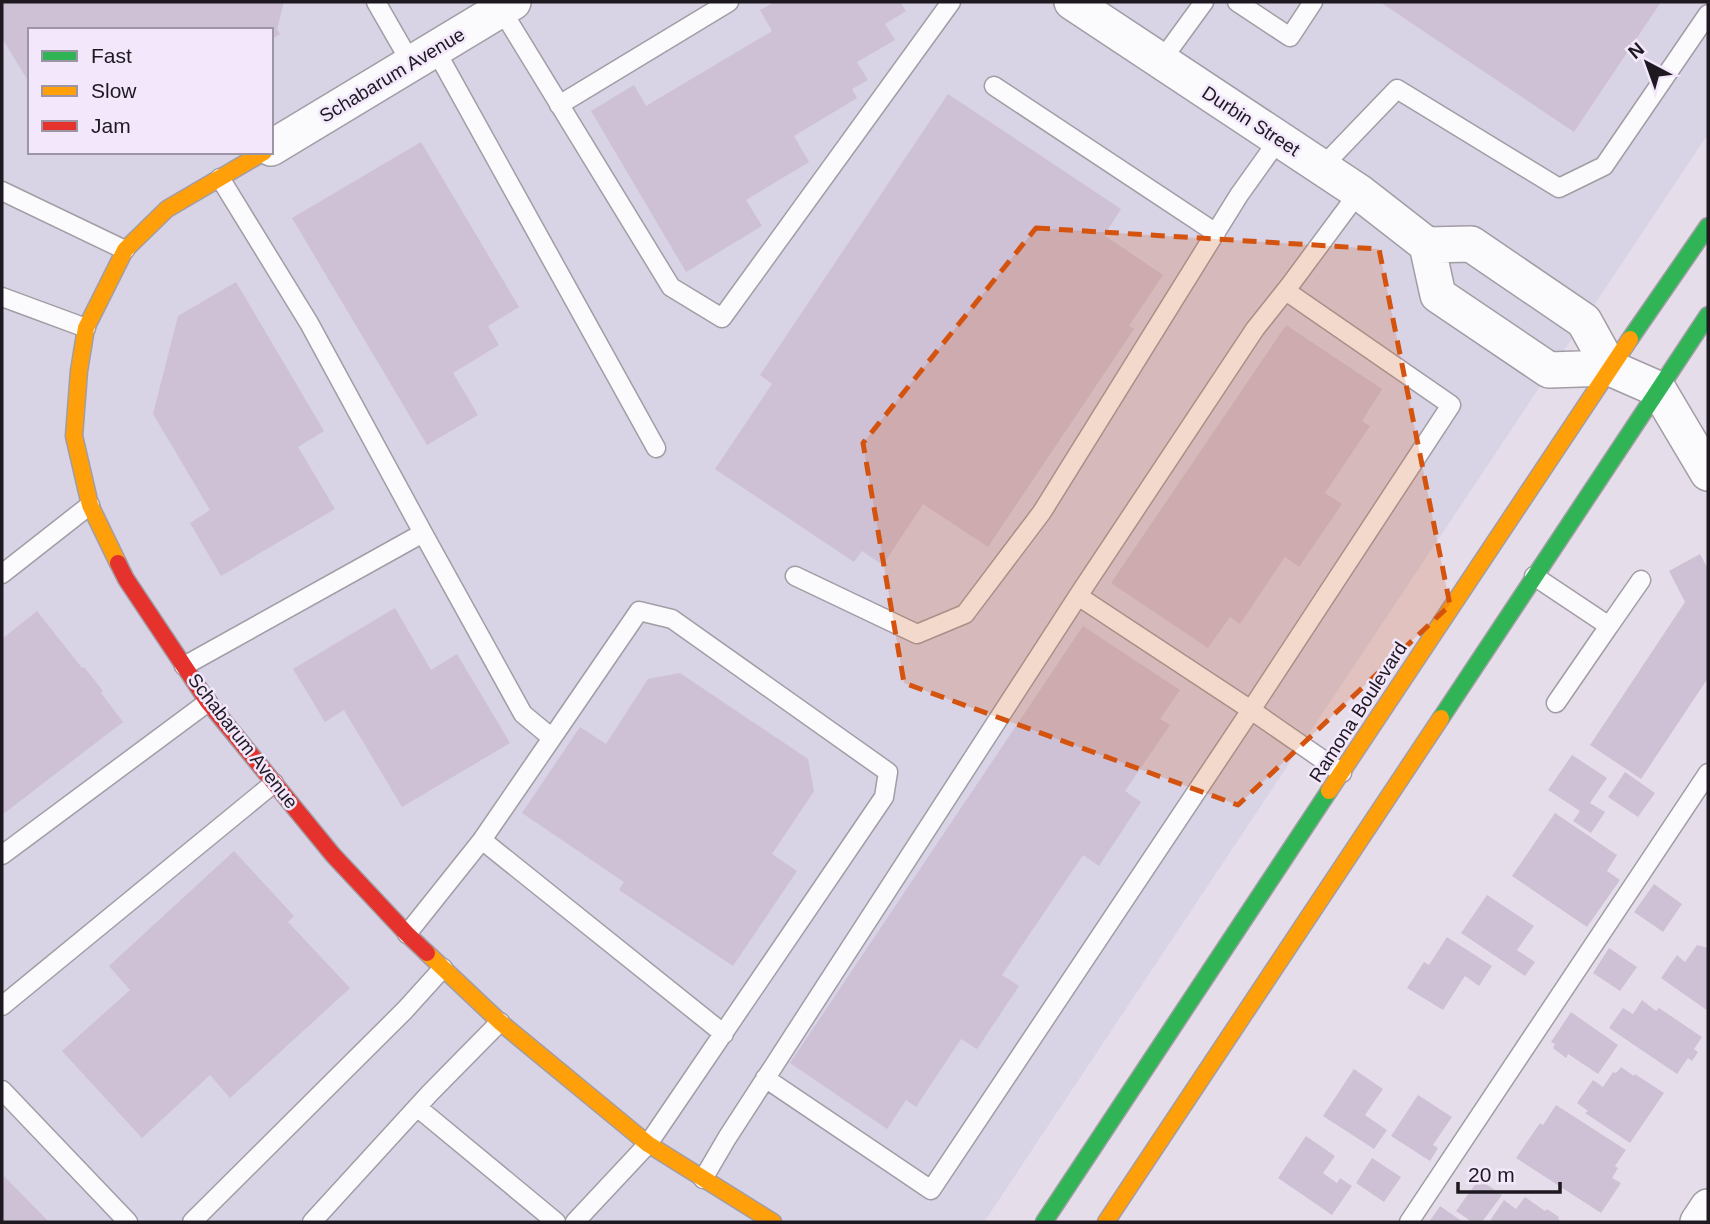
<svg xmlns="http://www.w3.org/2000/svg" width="1710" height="1224" font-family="Helvetica,sans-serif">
  <rect width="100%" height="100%" fill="#e5deea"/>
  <!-- industrial -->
  <path fill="#d8d3e5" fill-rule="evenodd" d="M2,2H1708V134L984,1222H2ZM30,30H271V152H30Z"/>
  <!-- building -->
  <path fill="#cec1d6" d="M2,2H284L277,29L280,34L271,40V30H30V84L2,38Z
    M775,2H900L906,11L885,24L895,40L857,62L868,80L852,89L857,98L794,136L809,162L746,200L762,226L686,272L591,111L634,85L646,106L772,31L760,10Z
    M1380,2H1661L1574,132Z
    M948,94L1121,209L1104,235L1163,275L1129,326L1134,329L988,547L923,504L883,565L862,551L854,562L715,469L772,384L760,375Z
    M421,142L519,307L488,326L499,345L453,373L478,415L427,445L292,218Z
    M236,282L324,431L298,447L335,509L221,576L190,523L210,510L153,414L178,316Z
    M1286,325L1382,389L1362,421L1370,426L1325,493L1342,504L1299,567L1285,557L1240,624L1230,617L1208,648L1111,583Z
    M1700,554L1708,569V678L1641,779L1590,745L1685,602L1669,571Z
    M395,608L431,670L457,654L510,743L402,807L344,710L325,722L293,669Z
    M37,611L82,668L84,667L103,691L101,693L123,722L2,815V639Z
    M1083,626L1180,690L1160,719L1170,725L1125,791L1141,802L1099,866L1083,855L1002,975L1019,986L977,1049L961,1039L916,1107L906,1100L887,1129L790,1063Z
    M680,673L808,759L814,791L772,854L797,871L733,966L619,890L624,882L522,813L580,727L606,744L648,679Z
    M1572,755L1607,778L1590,803L1605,812L1591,833L1573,821L1580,811L1548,790Z
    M1625,772L1655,793L1638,817L1608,797Z
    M1555,813L1617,855L1607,871L1620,880L1587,927L1512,876Z
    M234,851L294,916L288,922L350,988L230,1098L210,1075L142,1138L62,1051L130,990L109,966Z
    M1654,884L1682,904L1663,932L1634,912Z
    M1487,895L1534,926L1517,950L1535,962L1525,976L1461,933Z
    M1447,937L1492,966L1479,986L1465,976L1443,1010L1407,988L1424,962L1429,965Z
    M1697,945L1708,948V1011L1661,978L1677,955L1685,962Z
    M1609,948L1637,967L1620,991L1593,973Z
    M1642,1000L1656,1011L1659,1008L1702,1037L1694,1049L1698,1052L1692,1061L1688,1058L1677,1074L1609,1028L1623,1008L1633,1014Z
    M1571,1012L1618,1045L1598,1074L1568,1054L1566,1058L1553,1048L1555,1044L1551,1042Z
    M1621,1067L1634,1076L1635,1074L1664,1093L1630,1143L1585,1113L1588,1111L1577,1103L1593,1080L1603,1087L1613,1072L1616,1073Z
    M1354,1069L1383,1089L1365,1115L1387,1130L1374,1149L1323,1116Z
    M1418,1095L1452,1117L1433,1145L1438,1148L1430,1161L1391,1136Z
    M1556,1105L1626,1150L1615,1166L1618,1168L1612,1178L1621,1183L1601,1213L1516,1158L1540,1123L1543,1125Z
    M1306,1136L1335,1156L1323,1173L1337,1183L1340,1178L1352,1186L1332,1215L1278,1178Z
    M1372,1158L1401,1177L1384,1202L1356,1183Z
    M2,1174L49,1222H2Z
    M1479,1179L1502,1195L1482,1222H1472L1456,1211Z
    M1525,1197L1545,1211L1547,1209L1559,1217L1558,1219L1563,1222H1489L1504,1200L1516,1209Z
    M1440,1206L1463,1222H1429Z"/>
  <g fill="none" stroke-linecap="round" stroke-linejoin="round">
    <!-- lane casing -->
    <g stroke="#a29da5" stroke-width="21">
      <path id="lane" d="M376,2L411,63
        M1237,2L1290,37L1313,2
        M501,9L671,287L722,318L951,2
        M435,49L656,448
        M1161,61L1204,2
        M994,86L1216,233
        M559,105L729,2
        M1322,167L1397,89L1559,188L1604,166L1708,14
        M2,191L125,250
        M2,297L86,328
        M423,533L523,714L552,738L639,611L672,619L888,772L884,797L648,1144L575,1222
        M2,574L90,505
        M795,576L917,634L965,614L1042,512L1239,195L1279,139
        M1534,576L1609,626L1556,703
        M1078,596L1251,710L1451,405L1286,291
        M1609,626L1641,580
        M184,666L423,533L309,323L220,178
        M552,738L482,840L724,1034
        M2,855L208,702
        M407,934L482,840
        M2,1006L274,783
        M765,1078L931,1190L1251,710L1342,773
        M2,1090L128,1222
        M417,1107L556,1222
        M703,1179L727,1138L1078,596L1255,329L1290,285L1359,192
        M192,1222L405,1010L443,968
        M312,1222L430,1093L500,1022
        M1409,1222L1708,773"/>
    </g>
    <!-- street casing -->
    <g stroke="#a29da5" stroke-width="38">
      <path id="street" d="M1072,2L1359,192L1427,245L1438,295L1549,370L1610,368L1658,389L1708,473
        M271,148L513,2
        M1427,245L1471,244L1584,321L1610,368
        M1698,1222L1708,1207"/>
    </g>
    <!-- fast casing -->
    <g stroke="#a29da5" stroke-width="19">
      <path id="fast" d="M1630,339L1708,226
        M1441,718L1708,315
        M1044,1222L1329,791"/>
    </g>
    <!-- slow casing -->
    <g stroke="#a29da5" stroke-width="19">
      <path id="slow" d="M118,563L90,505L74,436L79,371L86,328L125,250L167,209L264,152
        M1329,791L1630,339
        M427,953L500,1022L648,1144L773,1222
        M1106,1222L1441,718"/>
    </g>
    <!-- jam casing -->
    <g stroke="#a29da5" stroke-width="19">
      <path id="jam" d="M118,563L126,579L208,702L333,855L407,934L427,953"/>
    </g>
    <!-- lane -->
    <use href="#lane" stroke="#fbfafc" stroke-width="18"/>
    <!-- street -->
    <use href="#street" stroke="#fbfafc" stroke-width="35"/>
    <!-- fast -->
    <use href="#fast" stroke="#30b455" stroke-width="16"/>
    <!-- slow -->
    <use href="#slow" stroke="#ff9f0a" stroke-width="16"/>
    <!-- jam -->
    <use href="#jam" stroke="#e5322d" stroke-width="16"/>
  </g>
  <!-- marked area -->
  <path fill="#d4530e" fill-opacity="0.2" stroke="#d4530e" stroke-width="5" stroke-dasharray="14 9" stroke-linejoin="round" d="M1036,228L1379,249L1450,605L1238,805L904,683L863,443Z"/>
  <g text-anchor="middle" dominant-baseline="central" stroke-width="5" stroke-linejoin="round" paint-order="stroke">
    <!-- street labels -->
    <g font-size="19" fill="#1e1921" stroke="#f3e7fb">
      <text transform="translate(392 75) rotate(-31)">Schabarum Avenue</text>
      <text transform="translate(1251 121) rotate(33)">Durbin Street</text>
      <text transform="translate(1358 712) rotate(-57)">Ramona Boulevard</text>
      <text transform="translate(243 741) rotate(52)">Schabarum Avenue</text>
    </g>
  </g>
  <!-- border -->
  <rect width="1710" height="1224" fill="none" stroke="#1e1921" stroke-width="7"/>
  <!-- legend -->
  <rect x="28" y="28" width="245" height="126" fill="#f3e7fb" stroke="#9e95a4" stroke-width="2"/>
  <rect x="42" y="51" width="35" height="10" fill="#30b455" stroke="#9e95a4" stroke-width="2"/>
  <text x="91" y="63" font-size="21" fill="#1e1921">Fast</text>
  <rect x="42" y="86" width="35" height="10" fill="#ff9f0a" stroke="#9e95a4" stroke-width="2"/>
  <text x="91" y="98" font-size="21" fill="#1e1921">Slow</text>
  <rect x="42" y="121" width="35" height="10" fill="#e5322d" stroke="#9e95a4" stroke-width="2"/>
  <text x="91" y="133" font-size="21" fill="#1e1921">Jam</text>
  <!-- north arrow -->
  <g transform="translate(1647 63) rotate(319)" stroke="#f3e7fb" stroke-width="5" paint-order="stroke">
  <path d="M0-5L12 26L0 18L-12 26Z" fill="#1e1921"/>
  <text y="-10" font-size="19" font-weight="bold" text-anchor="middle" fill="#1e1921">N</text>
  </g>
  <!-- scale -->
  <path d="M1458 1182v10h102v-10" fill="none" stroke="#1e1921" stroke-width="3.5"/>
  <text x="1468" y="1182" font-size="21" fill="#1e1921" stroke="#f3e7fb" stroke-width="5" paint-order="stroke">20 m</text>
</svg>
